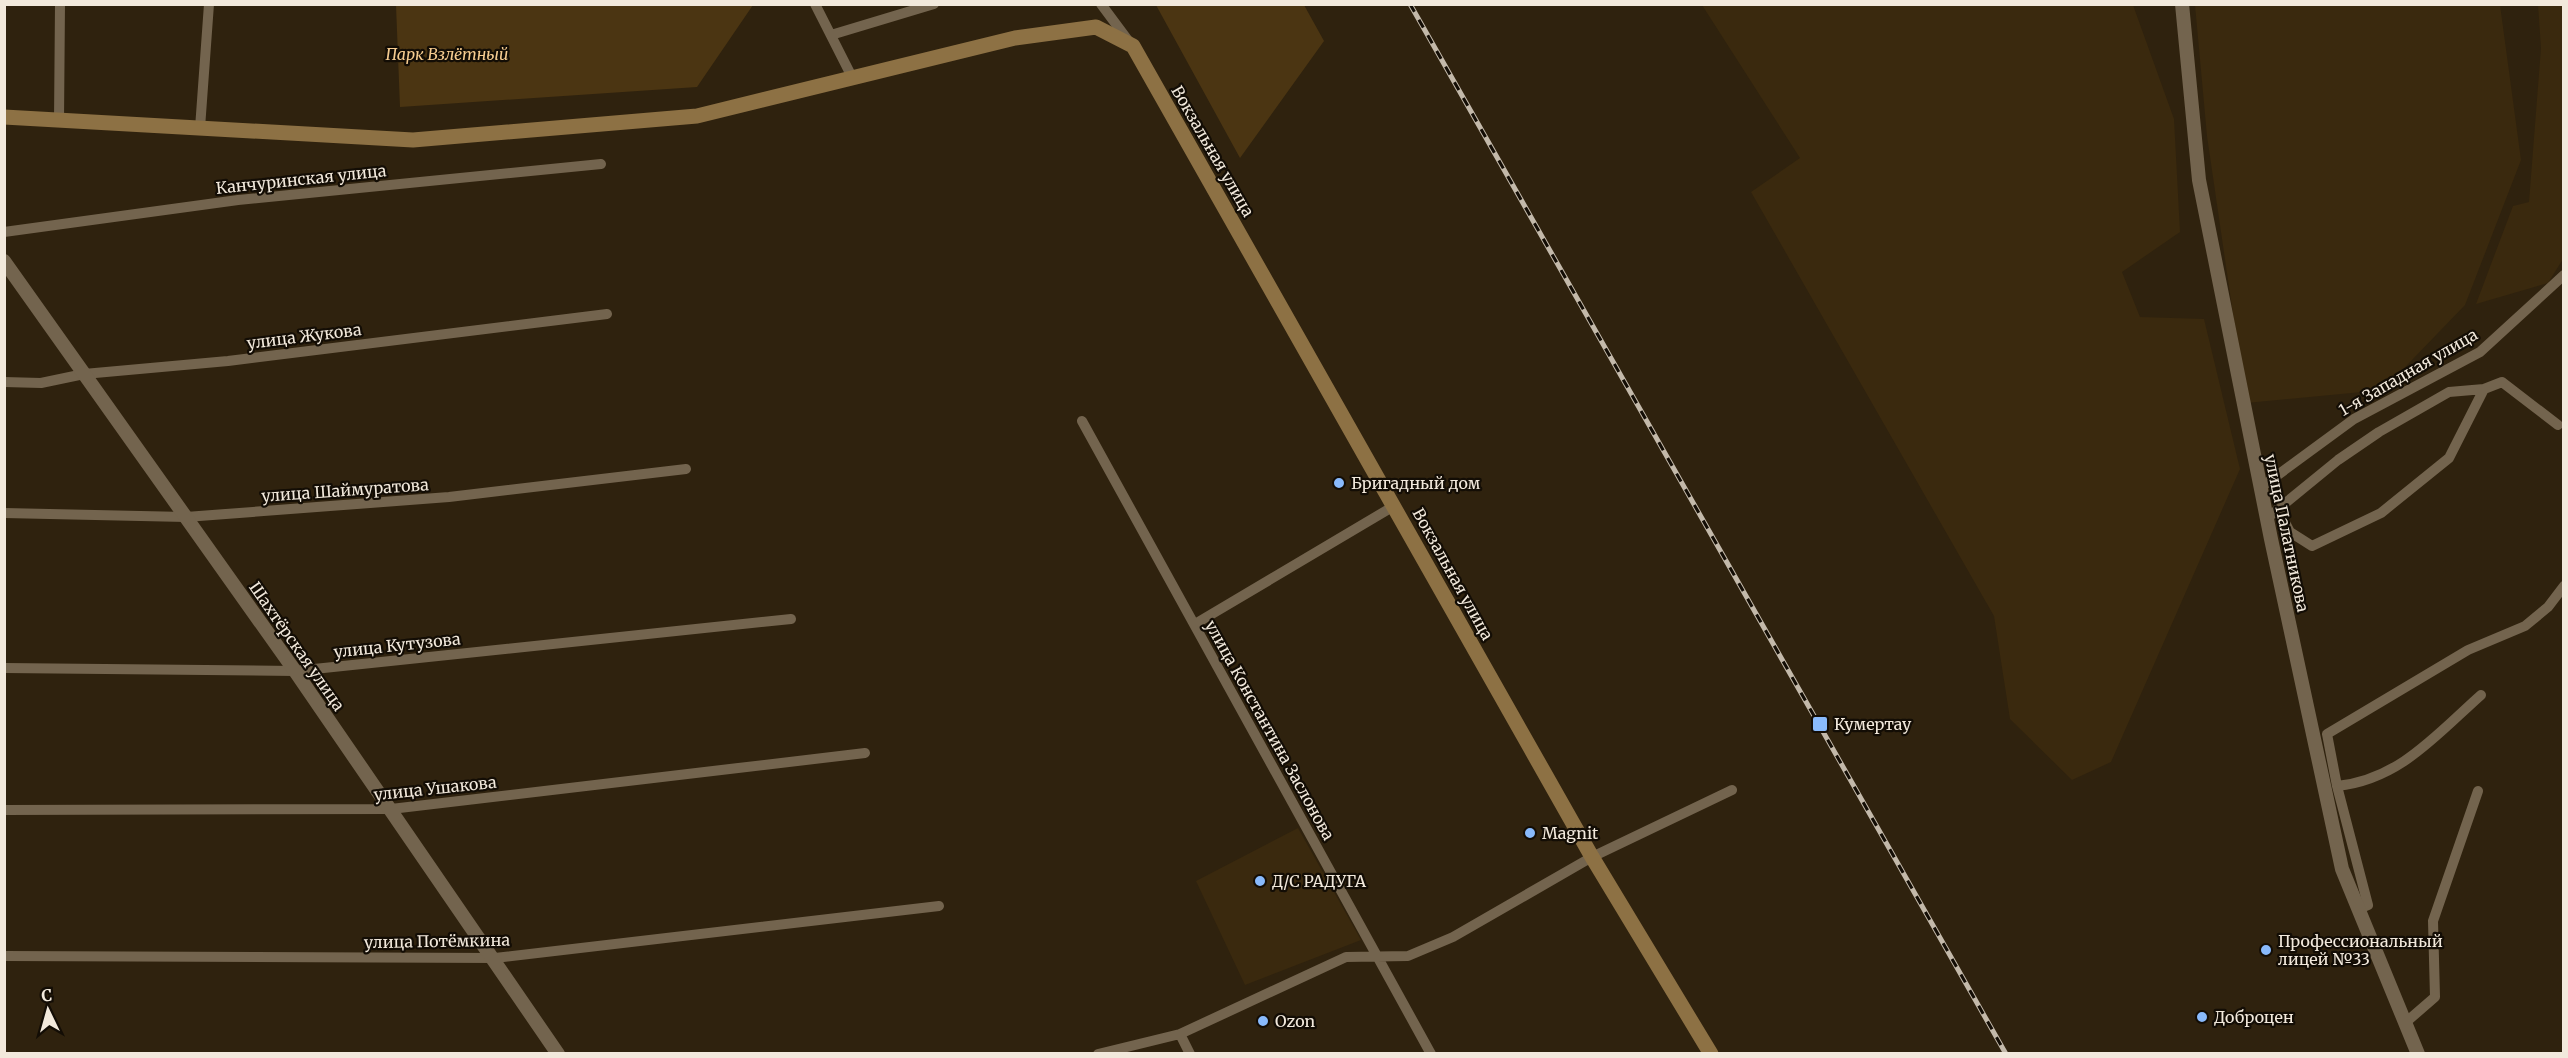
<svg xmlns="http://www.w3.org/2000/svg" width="2568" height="1058" font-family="Merriweather,serif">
  <rect width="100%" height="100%" fill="#2f220e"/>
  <!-- built -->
  <path fill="#3a290e" d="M1702,5H2133L2174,119L2180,232L2122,272L2140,317L2204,319L2240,469L2111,762L2072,780L2010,719L1994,616L1751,192L1800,158Z
    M2195,5H2500L2521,160L2465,305L2383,390L2246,403L2207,136Z
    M2538,5H2563V259L2548,283L2476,304L2513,206L2529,202L2541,48Z
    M1298,828L1361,940L1245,985L1196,881Z"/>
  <!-- green -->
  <path fill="#4b3512" d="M396,5V4L753,5L697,87L400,107Z
    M1156,5H1304L1324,41L1240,158Z"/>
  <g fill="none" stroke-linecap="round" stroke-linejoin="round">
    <!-- minor -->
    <path stroke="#73644e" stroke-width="10" d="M815,4L852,77
      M1101,4L1130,43
      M831,35L934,4
      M59,120L60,4
      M200,128L209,4
      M4,232L238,200L601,164
      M4,382L41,383L84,374L228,361L607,314
      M1082,421L1431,1054
      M2260,488L2354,419L2480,352L2564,275
      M2278,509L2338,460L2379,432L2449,392L2484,389L2502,382L2558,425
      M4,513L186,517L449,497L686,469
      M2273,514L2278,509L2290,532L2312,546L2381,513L2449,458L2484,389
      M1195,624L1394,506
      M4,668L295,671L791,619
      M2337,786C2399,780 2436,735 2481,695
      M4,810L391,809L865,753
      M2358,909L2368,905L2337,786L2327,734L2468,650L2525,626L2548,607L2564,586
      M4,956L495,958L939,906
      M2405,1023L2435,997L2433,921L2478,791
      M1180,1034L1190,1054
      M1098,1054L1180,1034L1346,957L1408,956L1453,937L1592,857L1732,790"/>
    <!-- tertiary -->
    <path stroke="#73644e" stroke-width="14" d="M2182,4L2199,180L2271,539L2342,869L2418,1054
      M4,261L295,671L558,1054"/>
    <!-- secondary -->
    <path stroke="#8d7144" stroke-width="15" d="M4,117L413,140L697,116L1015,38L1096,27L1133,46L1592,857L1711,1054"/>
    <!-- rail casing -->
    <g stroke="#c3b9aa" stroke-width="5">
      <path id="rail" d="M1410,4L2006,1054"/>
    </g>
    <!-- rail -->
    <use href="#rail" stroke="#130d05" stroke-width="3" stroke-dasharray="9" stroke-linecap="butt"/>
  </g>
  <!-- markers -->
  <g fill="#89bafc" stroke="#130d05" stroke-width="2">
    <circle cx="1339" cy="483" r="6"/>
    <rect x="1812" y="716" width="16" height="16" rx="3"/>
    <circle cx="1530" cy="833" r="6"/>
    <circle cx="1260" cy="881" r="6"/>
    <circle cx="2266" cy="950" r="6"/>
    <circle cx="2202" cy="1017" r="6"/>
    <circle cx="1263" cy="1021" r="6"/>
  </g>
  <g text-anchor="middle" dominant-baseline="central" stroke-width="4.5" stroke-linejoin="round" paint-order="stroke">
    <!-- park labels -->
    <g font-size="16" font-style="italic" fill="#f6cc90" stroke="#130d05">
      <text x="447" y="54">Парк Взлётный</text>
    </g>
    <!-- street labels -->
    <g font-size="16" fill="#f2e9dc" stroke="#130d05">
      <text transform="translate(1213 151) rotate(60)">Вокзальная улица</text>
      <text transform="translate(301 179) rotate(-6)">Канчуринская улица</text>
      <text transform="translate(304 336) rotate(-7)">улица Жукова</text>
      <text transform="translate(2408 372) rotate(-30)">1-я Западная улица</text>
      <text transform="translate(345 490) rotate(-4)">улица Шаймуратова</text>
      <text transform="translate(2287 533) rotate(78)">улица Палатникова</text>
      <text transform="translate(1453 574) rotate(61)">Вокзальная улица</text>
      <text transform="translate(397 645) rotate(-6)">улица Кутузова</text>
      <text transform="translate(297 646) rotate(55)">Шахтёрская улица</text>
      <text transform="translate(1270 730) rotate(61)">улица Константина Заслонова</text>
      <text transform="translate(435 788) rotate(-6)">улица Ушакова</text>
      <text transform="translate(437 941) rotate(-1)">улица Потёмкина</text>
    </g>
    <!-- poi labels -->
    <g font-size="16" fill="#f2e9dc" stroke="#130d05" text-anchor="start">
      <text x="1351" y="483">Бригадный дом</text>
      <text x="1834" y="724">Кумертау</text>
      <text x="1542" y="833">Magnit</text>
      <text x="1272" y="881">Д/С РАДУГА</text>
      <text x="2278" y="941">Профессиональный<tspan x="2278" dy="18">лицей №33</tspan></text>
      <text x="2214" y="1017">Доброцен</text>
      <text x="1275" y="1021">Ozon</text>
    </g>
  </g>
  <!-- border -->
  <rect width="2568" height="1058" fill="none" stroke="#f2e9dc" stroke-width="12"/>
  <!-- north arrow -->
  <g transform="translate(48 1010) rotate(355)" stroke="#130d05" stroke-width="4.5" paint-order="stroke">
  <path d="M0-4.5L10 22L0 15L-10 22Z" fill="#f2e9dc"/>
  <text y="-9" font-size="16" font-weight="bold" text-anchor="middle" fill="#f2e9dc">С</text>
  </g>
</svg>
